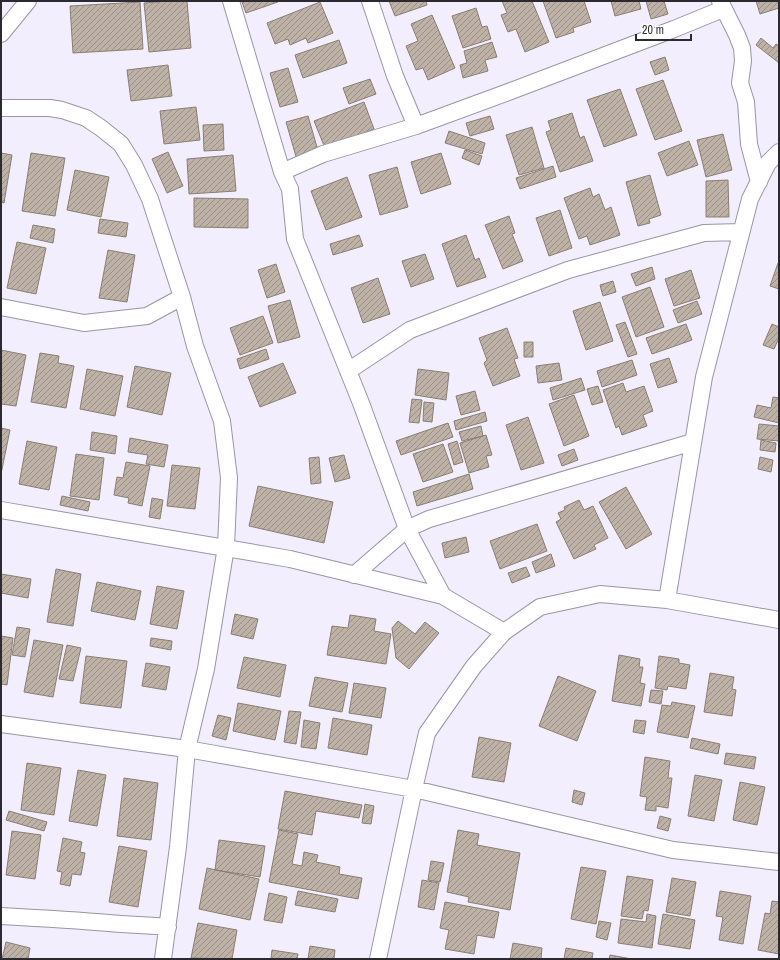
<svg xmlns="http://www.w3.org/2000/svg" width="780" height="960" font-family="'Archivo Narrow',sans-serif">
  <defs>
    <pattern id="building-hatch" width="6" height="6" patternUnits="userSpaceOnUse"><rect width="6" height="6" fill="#beb1a6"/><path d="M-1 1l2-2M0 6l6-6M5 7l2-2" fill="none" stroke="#9b9088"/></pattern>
  </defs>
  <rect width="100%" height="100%" fill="#f3eefe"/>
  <!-- building -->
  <path fill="url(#building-hatch)" stroke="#8a7e73" d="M169,1H187L191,48L149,52L144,3Z
    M245,1H278V2L246,13L242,2Z
    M389,1H426L427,5L395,16Z
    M502,1H532L549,42L525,52L516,29L508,32L501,15L507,13Z
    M543,1H584L591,22L573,28L574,32L556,38Z
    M611,1H639L641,9L615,16Z
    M646,1H664L668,14L651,19Z
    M756,1H779V8L760,14Z
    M140,2L143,49L73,53L70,6Z
    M320,2L333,33L308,43L306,38L290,45L288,39L275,44L267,23Z
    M476,8L482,27L487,26L491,39L463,48L452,16Z
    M432,15L455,68L428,80L423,68L416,70L406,46L418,41L411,24Z
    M761,38L773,48L776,44L779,46V63L756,45Z
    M339,40L347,63L303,78L295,55Z
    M492,42L497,57L485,60L488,71L463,78L460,65L467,63L464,51Z
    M665,57L669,70L655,75L650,62Z
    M168,65L172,96L131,101L127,70Z
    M288,68L298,102L280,107L270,73Z
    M370,79L376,94L349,104L343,88Z
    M663,80L682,131L655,140L636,89Z
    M620,89L637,135L604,147L587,100Z
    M364,102L374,129L325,148L314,121Z
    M196,107L200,140L164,144L160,111Z
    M572,113L580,138L584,136L593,161L560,172L546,132L551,130L548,121Z
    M308,116L319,154L297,160L286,122Z
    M490,116L494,129L470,136L466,123Z
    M223,124L224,150L204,151L203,125Z
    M532,127L544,168L519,175L506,135Z
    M449,131L485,143L482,154L445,143Z
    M723,134L732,170L706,177L697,140Z
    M689,141L698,165L667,176L658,153Z
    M465,150L482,156L479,165L462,158Z
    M168,152L183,186L167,193L152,159Z
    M1,153L12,155L4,203L1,202Z
    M31,153L65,158L55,216L22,211Z
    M441,153L451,184L421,194L411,162Z
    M233,155L236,191L189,194L187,159Z
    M553,166L556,177L520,189L516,178Z
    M397,167L408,207L380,215L369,175Z
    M75,170L109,177L101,217L67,210Z
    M650,175L661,215L649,219L650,223L638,226L626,182Z
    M347,177L362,217L326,230L311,191Z
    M728,180L729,217H706V181Z
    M590,188L593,197L599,194L605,210L611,207L620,235L590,245L587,236L579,239L564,198Z
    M194,198L248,199V228L194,227Z
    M560,210L572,248L549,256L536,218Z
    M509,216L515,233L512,234L523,261L503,269L485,225Z
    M100,219L128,223L126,237L98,233Z
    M33,225L55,229L53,243L30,238Z
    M359,235L363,246L333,255L330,244Z
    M466,235L475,260L479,258L486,277L457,287L442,244Z
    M17,242L46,248L36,294L7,288Z
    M108,250L135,255L127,302L99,298Z
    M425,254L434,279L411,287L402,261Z
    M778,263H779V289L770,286Z
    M276,264L285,292L267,298L258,270Z
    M652,267L655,279L636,286L631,274Z
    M691,270L700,298L674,306L665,279Z
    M378,278L390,314L363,323L351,288Z
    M613,281L616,292L603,296L600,285Z
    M650,287L664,327L636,337L622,297Z
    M290,300L300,337L278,343L268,306Z
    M697,301L702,314L678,323L673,310Z
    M600,302L613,341L586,350L573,311Z
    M263,316L273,343L240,355L230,328Z
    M625,322L637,354L628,357L616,325Z
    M686,324L692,340L652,354L646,338Z
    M772,324L779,327V338L774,349L763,345Z
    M507,328L518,358L514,359L520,376L493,386L484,363L487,360L479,338Z
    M524,342H533V357H524Z
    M266,349L269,359L240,369L237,359Z
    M1,350L26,355L16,406L1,404Z
    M40,353L59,356L58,363L74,366L66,408L31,402Z
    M669,358L677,382L658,388L650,364Z
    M632,360L637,375L602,387L597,371Z
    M283,363L296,393L260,407L248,377Z
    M559,363L562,380L538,383L536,366Z
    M135,366L171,373L162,415L127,407Z
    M87,369L123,376L115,416L80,409Z
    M418,369L449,373L446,400L415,395Z
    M581,378L585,390L553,400L550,388Z
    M623,383L626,392L644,386L653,411L643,415L647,426L622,435L619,426L616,428L603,390Z
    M598,386L603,402L592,405L587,389Z
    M475,391L480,410L461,415L456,396Z
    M574,395L589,436L564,446L549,404Z
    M773,397L779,398V423L754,417L757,405L771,408Z
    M412,399L422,400L419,423L409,422Z
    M424,402L434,403L432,422L423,421Z
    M485,412L487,421L456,430L454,421Z
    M528,417L544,463L521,470L506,425Z
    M448,423L453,437L401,455L396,441Z
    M759,424L779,426V441L757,439Z
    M481,426L483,436L462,441L459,432Z
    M1,428L10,430L1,474Z
    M92,432L117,436L115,454L90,450Z
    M486,435L492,455L486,456L489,467L469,473L460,443Z
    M130,438L168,445L164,467L146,464L148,455L128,452Z
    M761,440L776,443L775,452L760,450Z
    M27,441L57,447L49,490L19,484Z
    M457,441L463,462L454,465L448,444Z
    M443,444L453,472L423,482L413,454Z
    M574,449L578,460L562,466L558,455Z
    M76,454L104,458L99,500L70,496Z
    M344,455L350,478L335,482L329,458Z
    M319,457L321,483L311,484L309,458Z
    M760,457L773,460L771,472L758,469Z
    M126,462L150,466L142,506L128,503L129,498L114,495L117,477L123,478Z
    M172,465L200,468L195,509L167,506Z
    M469,474L473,489L417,506L413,492Z
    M258,486L333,502L324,543L249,526Z
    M626,487L652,534L626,549L599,502Z
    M62,496L90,502L88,511L60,505Z
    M152,498L163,500L160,519L149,517Z
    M579,500L584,510L593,506L608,538L594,545L596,549L574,559L556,522L561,519L558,513L565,510L564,507Z
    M537,524L547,551L500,569L490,541Z
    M466,537L469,552L445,558L442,543Z
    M551,554L555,566L536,573L532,562Z
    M526,567L530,576L512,583L508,573Z
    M56,569L81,574L73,626L47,622Z
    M1,574L31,579L28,598L1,593Z
    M97,582L141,591L135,620L91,611Z
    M157,586L184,591L177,629L150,624Z
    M235,614L258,619L253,639L231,634Z
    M350,615L376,619L374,631L391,634L386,664L327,655L332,626L348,628Z
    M398,621L415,634L425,622L439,633L409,669L396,658L392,628Z
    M17,627L30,629L25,657L12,655Z
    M1,636L13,638L7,685L1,684Z
    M151,638L172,641L171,650L150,646Z
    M34,640L63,645L53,697L24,692Z
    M67,645L81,648L73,681L59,679Z
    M619,655L640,659L639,667H643L640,683L645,684L641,706L612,701Z
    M86,656L127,661L121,708L80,703Z
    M659,656L679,659V663L690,665L686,689L668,686L667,690L655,688Z
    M244,657L286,665L280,697L237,688Z
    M146,663L170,667L166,690L142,686Z
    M710,673L734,677L732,689L736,690L732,716L704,712Z
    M558,676L596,691L577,741L539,726Z
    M315,677L348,683L342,712L309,706Z
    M354,683L386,688L381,718L349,713Z
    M651,690L663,691L661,704L649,702Z
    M672,702L695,706L688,738L657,732L662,705L671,706Z
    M238,703L281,711L275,740L233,731Z
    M289,711L301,712L296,744L284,742Z
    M218,715L231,718L226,740L212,736Z
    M333,718L372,725L367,755L328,748Z
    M304,720L320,723L316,749L301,747Z
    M635,720L646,721L644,734L633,732Z
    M479,737L511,743L504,782L472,777Z
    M692,738L720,744L718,754L690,748Z
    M726,753L756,757L754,769L724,764Z
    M645,757L670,761L668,778H672L668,808L656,806V811L645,810L647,797L640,796Z
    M27,763L61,768L54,815L21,810Z
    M78,770L106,775L97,826L69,821Z
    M695,775L722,780L714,821L688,816Z
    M124,778L158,783L151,840L117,836Z
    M740,782L765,787L757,825L733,820Z
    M574,790L585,793L582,805L572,802Z
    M285,791L362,805L359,818L316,811L312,835L278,829Z
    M365,804L374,806L371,824L362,823Z
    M9,811L47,822L44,831L6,820Z
    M660,816L671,819L668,831L657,828Z
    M279,830L298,834L292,864L302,866L304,852L318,855L316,862L340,867L339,874L362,878L358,899L269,882Z
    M458,830L479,834L477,845L520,853L510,910L468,902L469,897L447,892Z
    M12,831L41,835L35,879L6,875Z
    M63,838L82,842L80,852L85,853L81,875L72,874L70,886L60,884L62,872L57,871Z
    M219,840L265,846L260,877L215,870Z
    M119,846L147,851L138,907L109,902Z
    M431,861L444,863L440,882L428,880Z
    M581,867L606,871L596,924L571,919Z
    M207,868L259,879L250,920L199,909Z
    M627,876L653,880L648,911L644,910L642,919L621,916Z
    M672,878L696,882L690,916L666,912Z
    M422,880L439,883L434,910L418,907Z
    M298,891L338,899L335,912L295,905Z
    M720,891L751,896L743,944L719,940L723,917L716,916Z
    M269,893L287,897L282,923L264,920Z
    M772,901L779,902V954L758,950L765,913L770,914Z
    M445,902L499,912L494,938L477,935L474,954L445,949L449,930L440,928Z
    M647,914L656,916L652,948L618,943L621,919L646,922Z
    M663,914L695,920L690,949L658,944Z
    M599,921L611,923L607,940L596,937Z
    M198,923L237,930L232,959L191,958Z
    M6,942L30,948L28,959H2Z
    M513,943L542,948L541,959H510Z
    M310,946L335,950L334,959H308Z
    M566,948L593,953L592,959H564Z
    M272,950L298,954L297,959H271Z
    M610,955L632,959H609Z"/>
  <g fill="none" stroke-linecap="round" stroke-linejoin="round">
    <!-- street casing -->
    <g stroke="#9995a3" stroke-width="18">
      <path id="street" d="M231,1L282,172
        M370,1L395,76L416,126
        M720,1L737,35L742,48L743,61L740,83L746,102L749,144L759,182
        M1,34L28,1
        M1,108H50L62,110L86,118L101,128L121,144L134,165L150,199L182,297L195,346L222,421L229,478L226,547L206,669L187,749L178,847L163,959
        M1,307L84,323L147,316L182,297
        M348,371L410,330L568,270L704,233L741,232
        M1,510L290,559L443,596L504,632
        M354,575L407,529L429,519L693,442
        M443,596L407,529L361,403L295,239L290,189L282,172L323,154L416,126L511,91L674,29L723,9
        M667,600L704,377L750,199L768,163L779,152
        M1,724L187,749L414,789L673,850L779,862
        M1,916C37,918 73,920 109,923C129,925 148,925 168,927
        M378,959L414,789L427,733L474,666L504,632L540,607L600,594L667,600L779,620"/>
    </g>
    <!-- street -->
    <use href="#street" stroke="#fff" stroke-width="16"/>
  </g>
  <!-- border -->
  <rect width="780" height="960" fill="none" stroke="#2c2a30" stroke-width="4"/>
  <!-- scale -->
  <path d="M636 34v6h55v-6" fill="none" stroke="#2c2a30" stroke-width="2"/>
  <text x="642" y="34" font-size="12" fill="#2c2a30" stroke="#ffffff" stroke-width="3" paint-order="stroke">20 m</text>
</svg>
